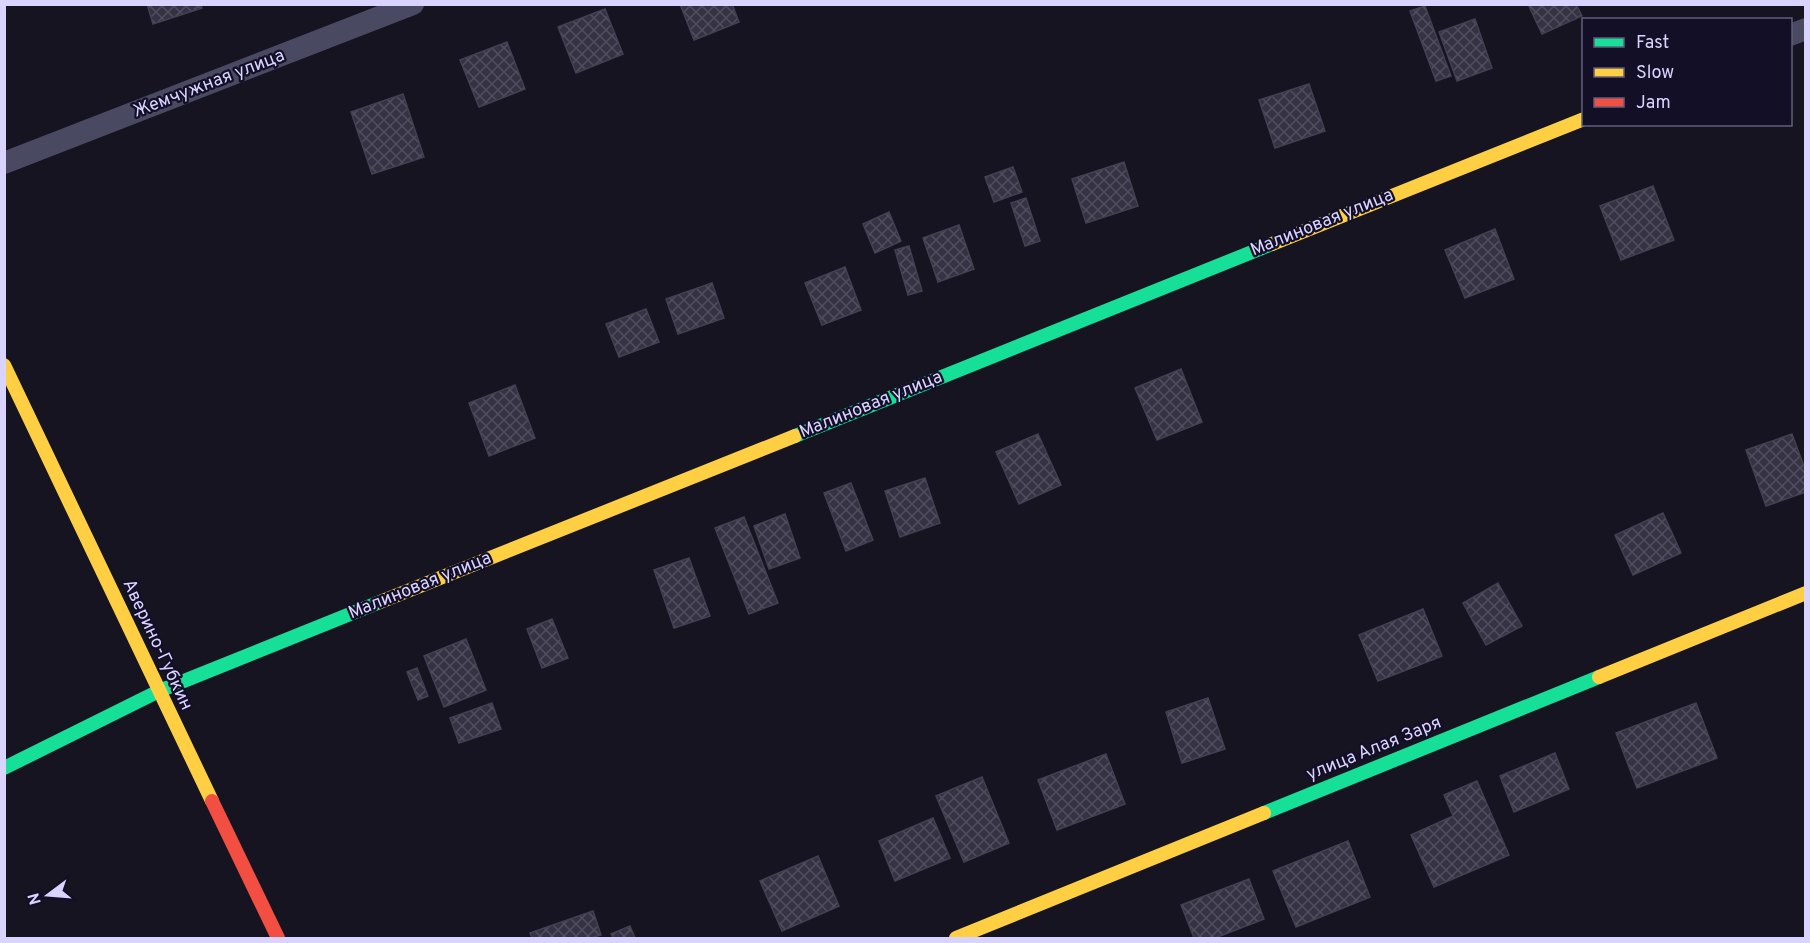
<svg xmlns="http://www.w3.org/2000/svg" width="1810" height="943" font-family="Overpass,sans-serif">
  <defs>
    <pattern id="building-cross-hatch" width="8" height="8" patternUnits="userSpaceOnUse" patternTransform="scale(1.5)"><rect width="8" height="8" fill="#343243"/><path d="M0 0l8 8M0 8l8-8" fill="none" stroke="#514f5f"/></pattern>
  </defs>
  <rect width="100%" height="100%" fill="#161421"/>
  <!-- building -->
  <path fill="url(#building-cross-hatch)" stroke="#433f54" stroke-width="1.5" d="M147,4H200L202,8L153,24Z
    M680,4H732L739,22L694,40Z
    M1528,4H1576L1582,16L1542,34Z
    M1425,6L1451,76L1436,81L1410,11Z
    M605,9L623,54L576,73L558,27Z
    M1475,19L1492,68L1457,81L1439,32Z
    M507,42L525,89L479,107L460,60Z
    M1309,84L1325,131L1275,148L1259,100Z
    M403,94L424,157L372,174L351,112Z
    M1124,162L1138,206L1086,223L1072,179Z
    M1013,167L1022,192L994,202L985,177Z
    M1653,186L1674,240L1621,260L1600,206Z
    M1026,198L1040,241L1025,246L1011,203Z
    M889,212L901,241L875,253L863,224Z
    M959,225L974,269L938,282L923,238Z
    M1495,229L1514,279L1465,298L1445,250Z
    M909,246L922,291L908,295L895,250Z
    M845,267L861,310L822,325L805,283Z
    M712,283L724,318L678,334L666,299Z
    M646,309L659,342L619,357L606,324Z
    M1181,369L1202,422L1157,440L1135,388Z
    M515,385L535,438L489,456L469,403Z
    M1038,434L1061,485L1019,504L996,452Z
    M1792,434L1806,472V492L1766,506L1746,450Z
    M925,478L940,523L900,537L885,491Z
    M851,483L873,540L846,551L824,493Z
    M1663,513L1681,553L1633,575L1615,535Z
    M785,514L800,558L769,569L754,526Z
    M744,517L778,603L749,614L715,528Z
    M689,558L710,616L674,628L654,570Z
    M1498,583L1522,626L1486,645L1463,603Z
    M1423,609L1442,656L1378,681L1359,635Z
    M552,619L568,658L542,668L527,629Z
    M466,639L486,690L444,707L424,656Z
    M417,668L428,696L418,700L407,672Z
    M1208,698L1225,749L1182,763L1166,712Z
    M492,703L501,729L459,743L450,718Z
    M1696,703L1717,758L1637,788L1616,733Z
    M1555,753L1569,789L1514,812L1500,776Z
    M1106,754L1125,804L1057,830L1038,780Z
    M982,777L1009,843L964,862L936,796Z
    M1477,781L1509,855L1434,887L1411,835L1453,816L1444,795Z
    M933,818L950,858L895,881L879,841Z
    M1348,841L1370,897L1296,927L1273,871Z
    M818,856L839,906L782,931L760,881Z
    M1249,879L1264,919L1215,938H1194L1181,905Z
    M593,911L601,935L590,938H532L530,933Z
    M630,926L635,938H613L611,934Z"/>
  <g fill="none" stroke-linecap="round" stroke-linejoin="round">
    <!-- street -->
    <path stroke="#4a4962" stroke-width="22" d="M1790,35L1806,29
      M4,163L413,4"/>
    <!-- fast -->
    <path stroke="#16e098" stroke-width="14" d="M795,436L1272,244
      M4,768L159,691L380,602
      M1264,813L1599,677"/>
    <!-- slow -->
    <path stroke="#ffcf43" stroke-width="14" d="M1272,244L1584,119
      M4,365L212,801
      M380,602L795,436
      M1599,677L1806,593
      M956,938L1264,813"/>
    <!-- jam -->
    <path stroke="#f24e42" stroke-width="14" d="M212,801L278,938"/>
  </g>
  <g text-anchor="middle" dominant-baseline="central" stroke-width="4.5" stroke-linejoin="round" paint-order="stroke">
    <!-- street labels -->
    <g font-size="18" fill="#d9d4ff" stroke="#130f26">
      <text transform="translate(209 84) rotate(-21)">Жемчужная улица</text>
      <text transform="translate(1322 223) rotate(-22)">Малиновая улица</text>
      <text transform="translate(871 405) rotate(-22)">Малиновая улица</text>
      <text transform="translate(420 586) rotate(-22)">Малиновая улица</text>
      <text transform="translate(157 645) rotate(65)">Аверино-Губкин</text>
      <text transform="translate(1374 749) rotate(-22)">улица Алая Заря</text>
    </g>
  </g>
  <!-- border -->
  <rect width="1810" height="943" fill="none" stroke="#d9d4ff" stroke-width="12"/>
  <!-- legend -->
  <rect x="1582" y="18" width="210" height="108" fill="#130f26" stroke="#625e7d" stroke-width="1.5"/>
  <rect x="1594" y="38" width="30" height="9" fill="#16e098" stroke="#625e7d" stroke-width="1.5"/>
  <text x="1636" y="48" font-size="18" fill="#d9d4ff">Fast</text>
  <rect x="1594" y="68" width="30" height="9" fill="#ffcf43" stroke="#625e7d" stroke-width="1.5"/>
  <text x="1636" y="78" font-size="18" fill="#d9d4ff">Slow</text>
  <rect x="1594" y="98" width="30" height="9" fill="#f24e42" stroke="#625e7d" stroke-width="1.5"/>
  <text x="1636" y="108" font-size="18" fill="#d9d4ff">Jam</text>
  <!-- north arrow -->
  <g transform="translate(48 895) rotate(254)" stroke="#130f26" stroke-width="4.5" paint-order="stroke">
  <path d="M0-4.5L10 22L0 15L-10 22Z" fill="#d9d4ff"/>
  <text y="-9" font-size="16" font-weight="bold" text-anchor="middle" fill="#d9d4ff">N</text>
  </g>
</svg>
